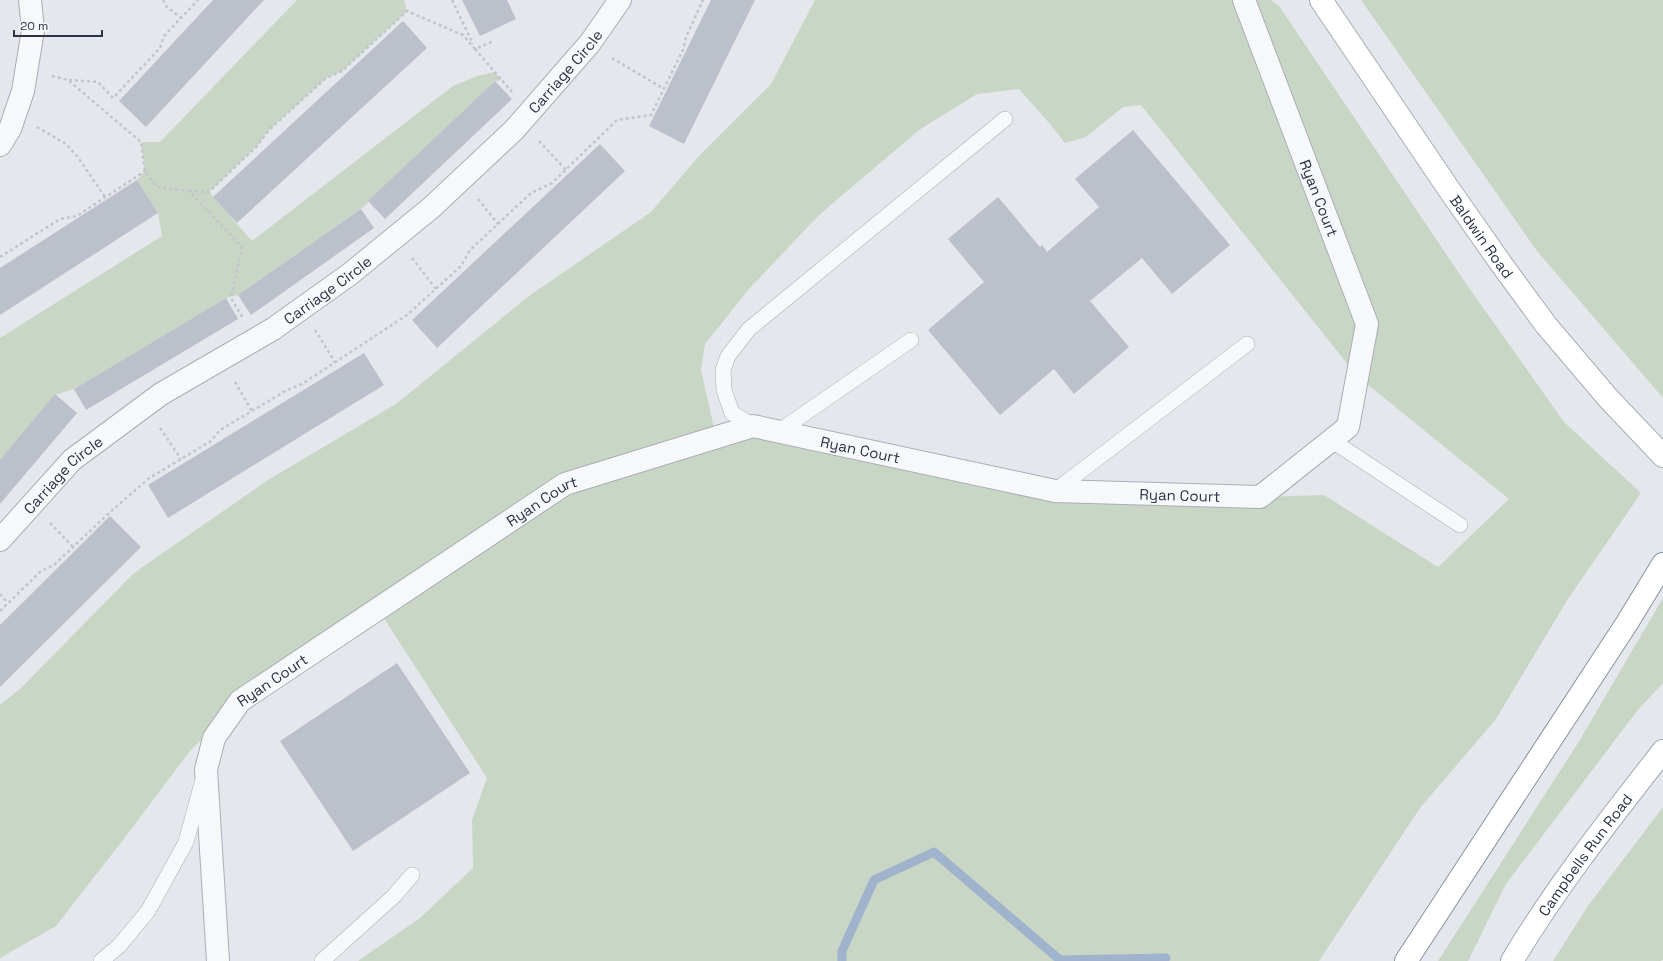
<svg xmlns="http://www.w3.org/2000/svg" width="1663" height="961" font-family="'Space Grotesk',sans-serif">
  <rect width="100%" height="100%" fill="#e4e7ec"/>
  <!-- green -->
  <path fill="#c9d6c5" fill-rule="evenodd" d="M297,0H404L407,11L342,71L326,78L269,130L257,146L209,192L252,241L453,86L477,76L495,72L501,80L495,81L361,209L238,295L226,298L74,389L55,395L0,460V338L162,236L158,213L137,180L145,171L141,142H160Z
    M815,0H1271L1279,6L1467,285L1564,422L1641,493L1568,599L1496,719L1420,808L1319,961H358L420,918L473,868L472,820L487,778L378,609L240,701L190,751L123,840L56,926L0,958V705L21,688L134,573L268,480L396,404L529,296L651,212L699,156L771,84ZM1019,89L1050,124L1065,143L1086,137L1123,107L1141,105L1357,376L1509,499L1438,567L1324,495L1260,497L1055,491L753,426L716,437L701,370L705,344L749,289L819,215L919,130L977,94Z
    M1361,0H1663V398L1537,251Z
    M1663,598V683L1637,711L1506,884L1468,961H1438L1578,743Z
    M1663,807V959L1661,961H1553L1588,906Z"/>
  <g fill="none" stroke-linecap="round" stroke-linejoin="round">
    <!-- stream -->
    <path stroke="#9fb4cc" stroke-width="9" d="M842,961V951L874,880L934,852L1060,960L1166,958"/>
  </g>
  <!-- building -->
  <path fill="#bbc0ca" d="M213,0H264L146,127L119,101Z
    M462,0H507L516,19L480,36Z
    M711,0H755L684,144L649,126Z
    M403,21L427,48L237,223L213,197Z
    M495,81L512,99L385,219L368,201Z
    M1133,130L1230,245L1172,294L1142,258L1090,301L1129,347L1074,394L1054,369L1000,415L928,330L984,282L948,239L998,197L1040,247L1042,245L1047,252L1099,207L1075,179Z
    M600,144L625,171L437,348L412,320Z
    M137,180L158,213L0,315V268Z
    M361,209L374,228L251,315L238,295Z
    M226,298L238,319L86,410L74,389Z
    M364,353L384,385L168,518L148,485Z
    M55,394L77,413L0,504V460Z
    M110,516L141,547L0,687V625Z
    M397,663L470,773L353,851L280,741Z"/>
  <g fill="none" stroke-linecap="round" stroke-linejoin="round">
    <!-- lane casing -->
    <g stroke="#a9aeb7" stroke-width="16">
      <path id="lane" d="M753,426L732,413L724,390L723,370L728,356L749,329L1005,119
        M778,432L911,340
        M1331,440L1460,525
        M1055,491L1247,344
        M101,961L119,946L148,911L186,842L202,783
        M322,961L394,896L412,875"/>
    </g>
    <!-- street casing -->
    <g stroke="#a9aeb7" stroke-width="24">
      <g id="street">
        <path d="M0,145L10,129L23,91L33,30L30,0"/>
        <path id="s1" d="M0,540L72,460L161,394L273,329L350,274L432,207L514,130L590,43L620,0"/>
        <path id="s2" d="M218,961L206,770L214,738L240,701L565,484L753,426L1055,491L1260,497L1348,427L1367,324L1244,0"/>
      </g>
    </g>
    <!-- secondary casing -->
    <g stroke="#a9aeb7" stroke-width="24">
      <g id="secondary">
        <path id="s3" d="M1321,0L1448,188L1502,265L1546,325L1608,398L1663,456"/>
      </g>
    </g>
    <!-- primary casing -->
    <g stroke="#a3abb8" stroke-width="24">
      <g id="primary">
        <path id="s4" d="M1512,961C1556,887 1610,819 1663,751"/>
      </g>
    </g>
    <!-- highway casing -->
    <g stroke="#8b94a3" stroke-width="24">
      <path id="highway" d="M1406,961L1627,623L1663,564"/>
    </g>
    <!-- path -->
    <path stroke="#c2c5cb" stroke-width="2.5" stroke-dasharray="3 3" stroke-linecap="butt" d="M163,0L166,6L181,18
      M452,0L473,44
      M475,49L512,92
      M612,58L664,89
      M52,76L68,80L141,142L145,171L157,187L189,191L242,247L231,298L243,318
      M69,80L98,82L113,98L160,48L164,36L198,0
      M37,127L66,144L77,156L105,197
      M539,141L566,170
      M189,191L209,192L257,146L269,130L326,78L342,71L407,11L463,35L475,49L494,41
      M478,199L498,224
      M0,257L60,219L77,216L145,171
      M412,258L436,289
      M315,330L335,362
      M235,382L252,411
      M160,428L181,459
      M50,523L73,547
      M0,594L8,603
      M0,611L41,571L54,565L108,514L148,479L211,441L220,430L287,390L302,384L407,315L461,266L470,250L531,193L552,183L617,120L651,115L683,50L686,37L703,0"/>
    <!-- lane -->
    <use href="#lane" stroke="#f7f8fa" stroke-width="15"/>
    <!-- street -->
    <use href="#street" stroke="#f7f8fa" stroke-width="22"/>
    <!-- secondary -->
    <use href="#secondary" stroke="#fff" stroke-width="22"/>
    <!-- primary -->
    <use href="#primary" stroke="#fff" stroke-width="22"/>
    <!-- highway -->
    <use href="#highway" stroke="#fff" stroke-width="22"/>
  </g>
  <g text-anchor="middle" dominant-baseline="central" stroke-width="3" stroke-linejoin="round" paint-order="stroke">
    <!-- street labels -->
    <g font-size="15" fill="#2b3445" stroke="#f4f6f9">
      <text stroke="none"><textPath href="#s1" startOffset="739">Carriage Circle</textPath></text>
      <text transform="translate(1319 198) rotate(69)">Ryan Court</text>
      <text stroke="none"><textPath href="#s3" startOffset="286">Baldwin Road</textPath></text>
      <text stroke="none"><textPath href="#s1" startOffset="415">Carriage Circle</textPath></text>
      <text stroke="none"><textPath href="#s2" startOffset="967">Ryan Court</textPath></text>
      <text stroke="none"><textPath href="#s1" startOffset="91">Carriage Circle</textPath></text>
      <text stroke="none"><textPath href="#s2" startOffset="1291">Ryan Court</textPath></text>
      <text stroke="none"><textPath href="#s2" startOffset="632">Ryan Court</textPath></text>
      <text stroke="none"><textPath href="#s2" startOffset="308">Ryan Court</textPath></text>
      <text stroke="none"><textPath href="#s4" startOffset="129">Campbells Run Road</textPath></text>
    </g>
  </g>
  <!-- scale -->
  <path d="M14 30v6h88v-6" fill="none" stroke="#2b3445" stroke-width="2"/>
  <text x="20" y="30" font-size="12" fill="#2b3445" stroke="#f4f6f9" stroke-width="3" paint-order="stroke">20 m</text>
</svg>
